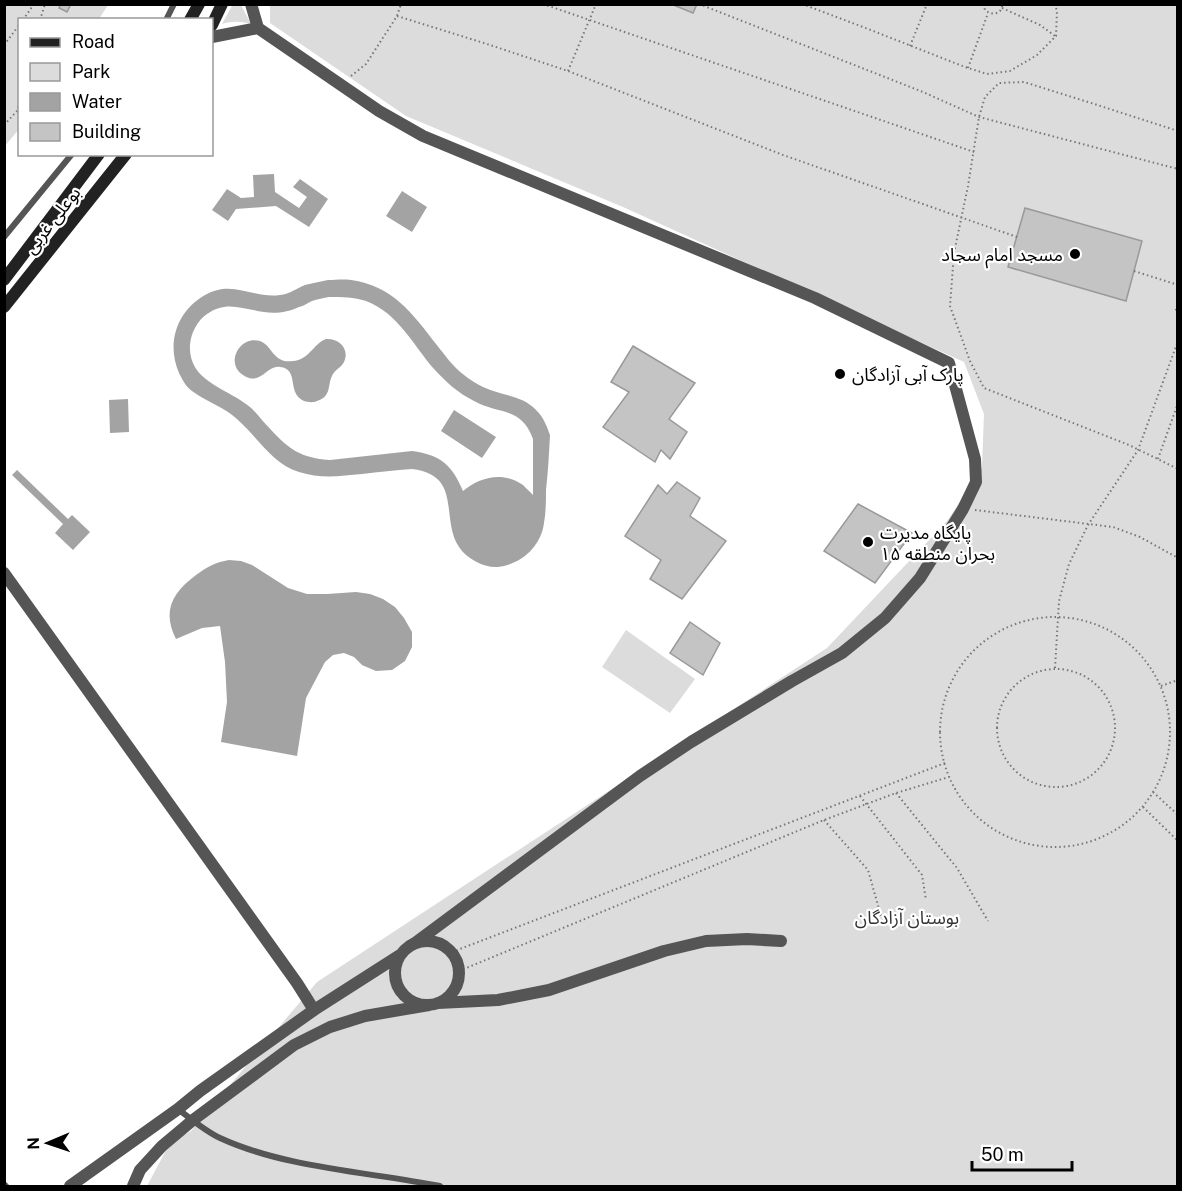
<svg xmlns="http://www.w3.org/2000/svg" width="1182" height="1191" font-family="'Public Sans','Noto Sans Arabic',sans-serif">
  <rect width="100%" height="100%" fill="#fff"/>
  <!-- green -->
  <path fill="#dcdcdc" d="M233,4L241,5L251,24C240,21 232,21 222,24Z
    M5,5H108L99,19L20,20L19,129L5,146Z
    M270,5H1177V1186H147L170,1143L191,1131L317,982L827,648L948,520L982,467L984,414L964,362L623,207L406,116L270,23Z
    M626,630L695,679L670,713L602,667Z"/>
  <!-- water -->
  <path fill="#a3a3a3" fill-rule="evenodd" d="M274,174L275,192L299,208L307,197L293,187L300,179L328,199L309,227L276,206L236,209L228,221L212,210L227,189L241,198L254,197L253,175Z
    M402,191L427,207L412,232L386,216Z
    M328,280C335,280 343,279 351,280C393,286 412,313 436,344C445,355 453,367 464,375C469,379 477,384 483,387C502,396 523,395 537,411C544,418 547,427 550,435C549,454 548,472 546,490C546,501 546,512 544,523C541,546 522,564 498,567C484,568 467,559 459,547C440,519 463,475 412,469C395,470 379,472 362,474C340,476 321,479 299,472C273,464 258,438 238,420C225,407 206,402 192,391C186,387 182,379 179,373C166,343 177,311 205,295C233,279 253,299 280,295C290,294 297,288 305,285C312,283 320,282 328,280ZM329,297C342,297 354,297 366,301C398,313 413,345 434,369C446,382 458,393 474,401C499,415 521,406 533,439V495C530,492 526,488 523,485C503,471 480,477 463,491C452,465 441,455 412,451L330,460C295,458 284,444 262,420C257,414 252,408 246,404C223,387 188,380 190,345C191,333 197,321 207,314C226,300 243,309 264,312C275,314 289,312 299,307C304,306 307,303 312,301C317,299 324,298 329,297Z
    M326,339C339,338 350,349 344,362C341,368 334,370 332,376C327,386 332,396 317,401C313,403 308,402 304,401C286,393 300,369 280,367C266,365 261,387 243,375C225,364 239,335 260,341C273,346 273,364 293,361C309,360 313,344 326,339Z
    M128,399L129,432L110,433L109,400Z
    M454,410L496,437L482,458L441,431Z
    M17,470L68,519L72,515L90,532L73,550L55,533L63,524L12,475Z
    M229,560L241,561L252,565L288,588L307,594H327L356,592L370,594L383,599L395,607L404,618L412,632V647L405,661L392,670L376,671L362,665L354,657L344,653L333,655L325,662L306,698L297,756L221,742L227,702L225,662L220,626L202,628L176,639C162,611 172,593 196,575C207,567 216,562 229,560Z"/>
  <!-- building -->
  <path fill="#c4c4c4" stroke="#999" stroke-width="1.5" d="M61,4H71L67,12L59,8Z
    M671,4H697L693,13Z
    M1025,208L1142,241L1126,301L1008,267Z
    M633,346L695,383L669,419L687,432L670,459L661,450L655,462L603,427L629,392L611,382Z
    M677,482L700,498L690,516L726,541L682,599L650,579L661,560L625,536L658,485L667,494Z
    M858,504L912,533L875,583L824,551Z
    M690,622L720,643L703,675L670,653Z"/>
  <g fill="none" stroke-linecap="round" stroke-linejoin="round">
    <!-- path -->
    <path stroke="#777" stroke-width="2" stroke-dasharray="1.5 3" stroke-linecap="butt" d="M543,4L974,152
      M699,4L923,92L979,117L1178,169
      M802,4L863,27L965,67L987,74L1010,71L1037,55L1056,36L1057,11L1055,4
      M983,4L985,10C990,14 995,15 1000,11L1003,4
      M1002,8L1040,25L1055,36
      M397,16L487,44L568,71L783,155L1017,237
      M23,20L34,4
      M40,20L45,4
      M4,45L20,24
      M910,46L927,4
      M968,68L988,13
      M568,71L596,4
      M351,76L366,64L397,16L401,4
      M4,125L17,111L20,100
      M1178,131L1088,102L1024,82L999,83L985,97L979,117L968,186L954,253L950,306L970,361L984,388L1129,445L1178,469
      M1134,271L1178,285
      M1178,305L1175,312L1178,313
      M1158,459L1178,403
      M975,510L1113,527L1140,537L1178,558
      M940 732a115 115 0 1 1 230 0a115 115 0 1 1-230 0Z
      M1055,668L1059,601L1069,564L1088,525L1138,450L1178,341
      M997 728a59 59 0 1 1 118 0a59 59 0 1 1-118 0Z
      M1161,686L1178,680
      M1153,792L1178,815
      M896,793L957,868L988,921
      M860,796L922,875L926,900
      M1143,807L1178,841
      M824,820L868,870L881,916
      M452,952L945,763
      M459,971L824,820L896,793L949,777"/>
    <!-- lane -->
    <path stroke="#555" stroke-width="6" d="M166,20L174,4
      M4,237L72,154
      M178,1109C191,1119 205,1131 220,1138C285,1168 369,1172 440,1186
      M4,1184L6,1186"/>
    <!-- street -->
    <path stroke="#555" stroke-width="12" d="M251,4L258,28L379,111L423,136L815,298L949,363L975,459L976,482L963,509L920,578L885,618L842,653L792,681L691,742L640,776L415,943
      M212,37L258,28
      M4,573L297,983L314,1010
      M395 973a32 32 0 1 1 64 0a32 32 0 1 1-64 0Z
      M438,1003L498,1000L549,990L664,951L706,941L747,939L781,941
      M70,1186L178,1109L200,1091L314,1010L400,955
      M133,1186L140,1170L162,1146L193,1120L294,1045L330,1027L365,1016L429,1005"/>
    <!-- secondary -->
    <path stroke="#222" stroke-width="12" d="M190,20L199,4
      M212,25L222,4
      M4,280L99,154
      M4,307L126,154"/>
  </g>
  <!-- markers -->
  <g fill="#000" stroke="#fff" stroke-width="2">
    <circle cx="1075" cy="254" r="6"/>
    <circle cx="840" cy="374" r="6"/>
    <circle cx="868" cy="542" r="6"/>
  </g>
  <g text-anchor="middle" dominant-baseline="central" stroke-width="4.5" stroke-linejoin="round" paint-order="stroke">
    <!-- street labels -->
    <g font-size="18" fill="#000" stroke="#fff">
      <text transform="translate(52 220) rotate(-52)">بوعلی غربی</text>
    </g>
    <!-- poi labels -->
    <g font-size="18" fill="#000" stroke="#fff" text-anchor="start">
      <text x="1063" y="254" text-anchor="end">مسجد امام سجاد</text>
      <text x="852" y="374">پارک آبی آزادگان</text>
      <text x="880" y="532">پایگاه مدیرت<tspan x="880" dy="21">بحران منطقه ۱۵</tspan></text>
    </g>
    <!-- park labels -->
    <g font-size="18" fill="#333" stroke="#fff">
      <text x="907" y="917">بوستان آزادگان</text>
    </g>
  </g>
  <!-- border -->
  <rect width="1182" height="1191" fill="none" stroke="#000000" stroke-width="12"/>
  <!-- legend -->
  <rect x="18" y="18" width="195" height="138" fill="#ffffff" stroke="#999999" stroke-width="1.5"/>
  <rect x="30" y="38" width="30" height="9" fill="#222222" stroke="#999999" stroke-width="1.5"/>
  <text x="72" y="48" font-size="18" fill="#000000">Road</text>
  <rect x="30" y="63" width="30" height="18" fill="#dcdcdc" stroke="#999999" stroke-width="1.5"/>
  <text x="72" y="78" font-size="18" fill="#000000">Park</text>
  <rect x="30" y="93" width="30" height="18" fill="#a3a3a3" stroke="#999999" stroke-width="1.5"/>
  <text x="72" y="108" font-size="18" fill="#000000">Water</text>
  <rect x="30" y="123" width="30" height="18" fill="#c4c4c4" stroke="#999999" stroke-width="1.5"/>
  <text x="72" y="138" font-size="18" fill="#000000">Building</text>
  <!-- north arrow -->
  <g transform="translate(48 1143) rotate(268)" stroke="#ffffff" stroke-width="4.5" paint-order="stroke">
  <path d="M0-4.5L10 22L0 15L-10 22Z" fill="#000000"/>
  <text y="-9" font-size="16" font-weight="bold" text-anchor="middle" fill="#000000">N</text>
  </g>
  <!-- scale -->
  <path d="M972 1161v9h100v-9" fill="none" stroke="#000000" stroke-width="3"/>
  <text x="981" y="1161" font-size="18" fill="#000000" stroke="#ffffff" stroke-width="4.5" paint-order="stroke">50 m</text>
</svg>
